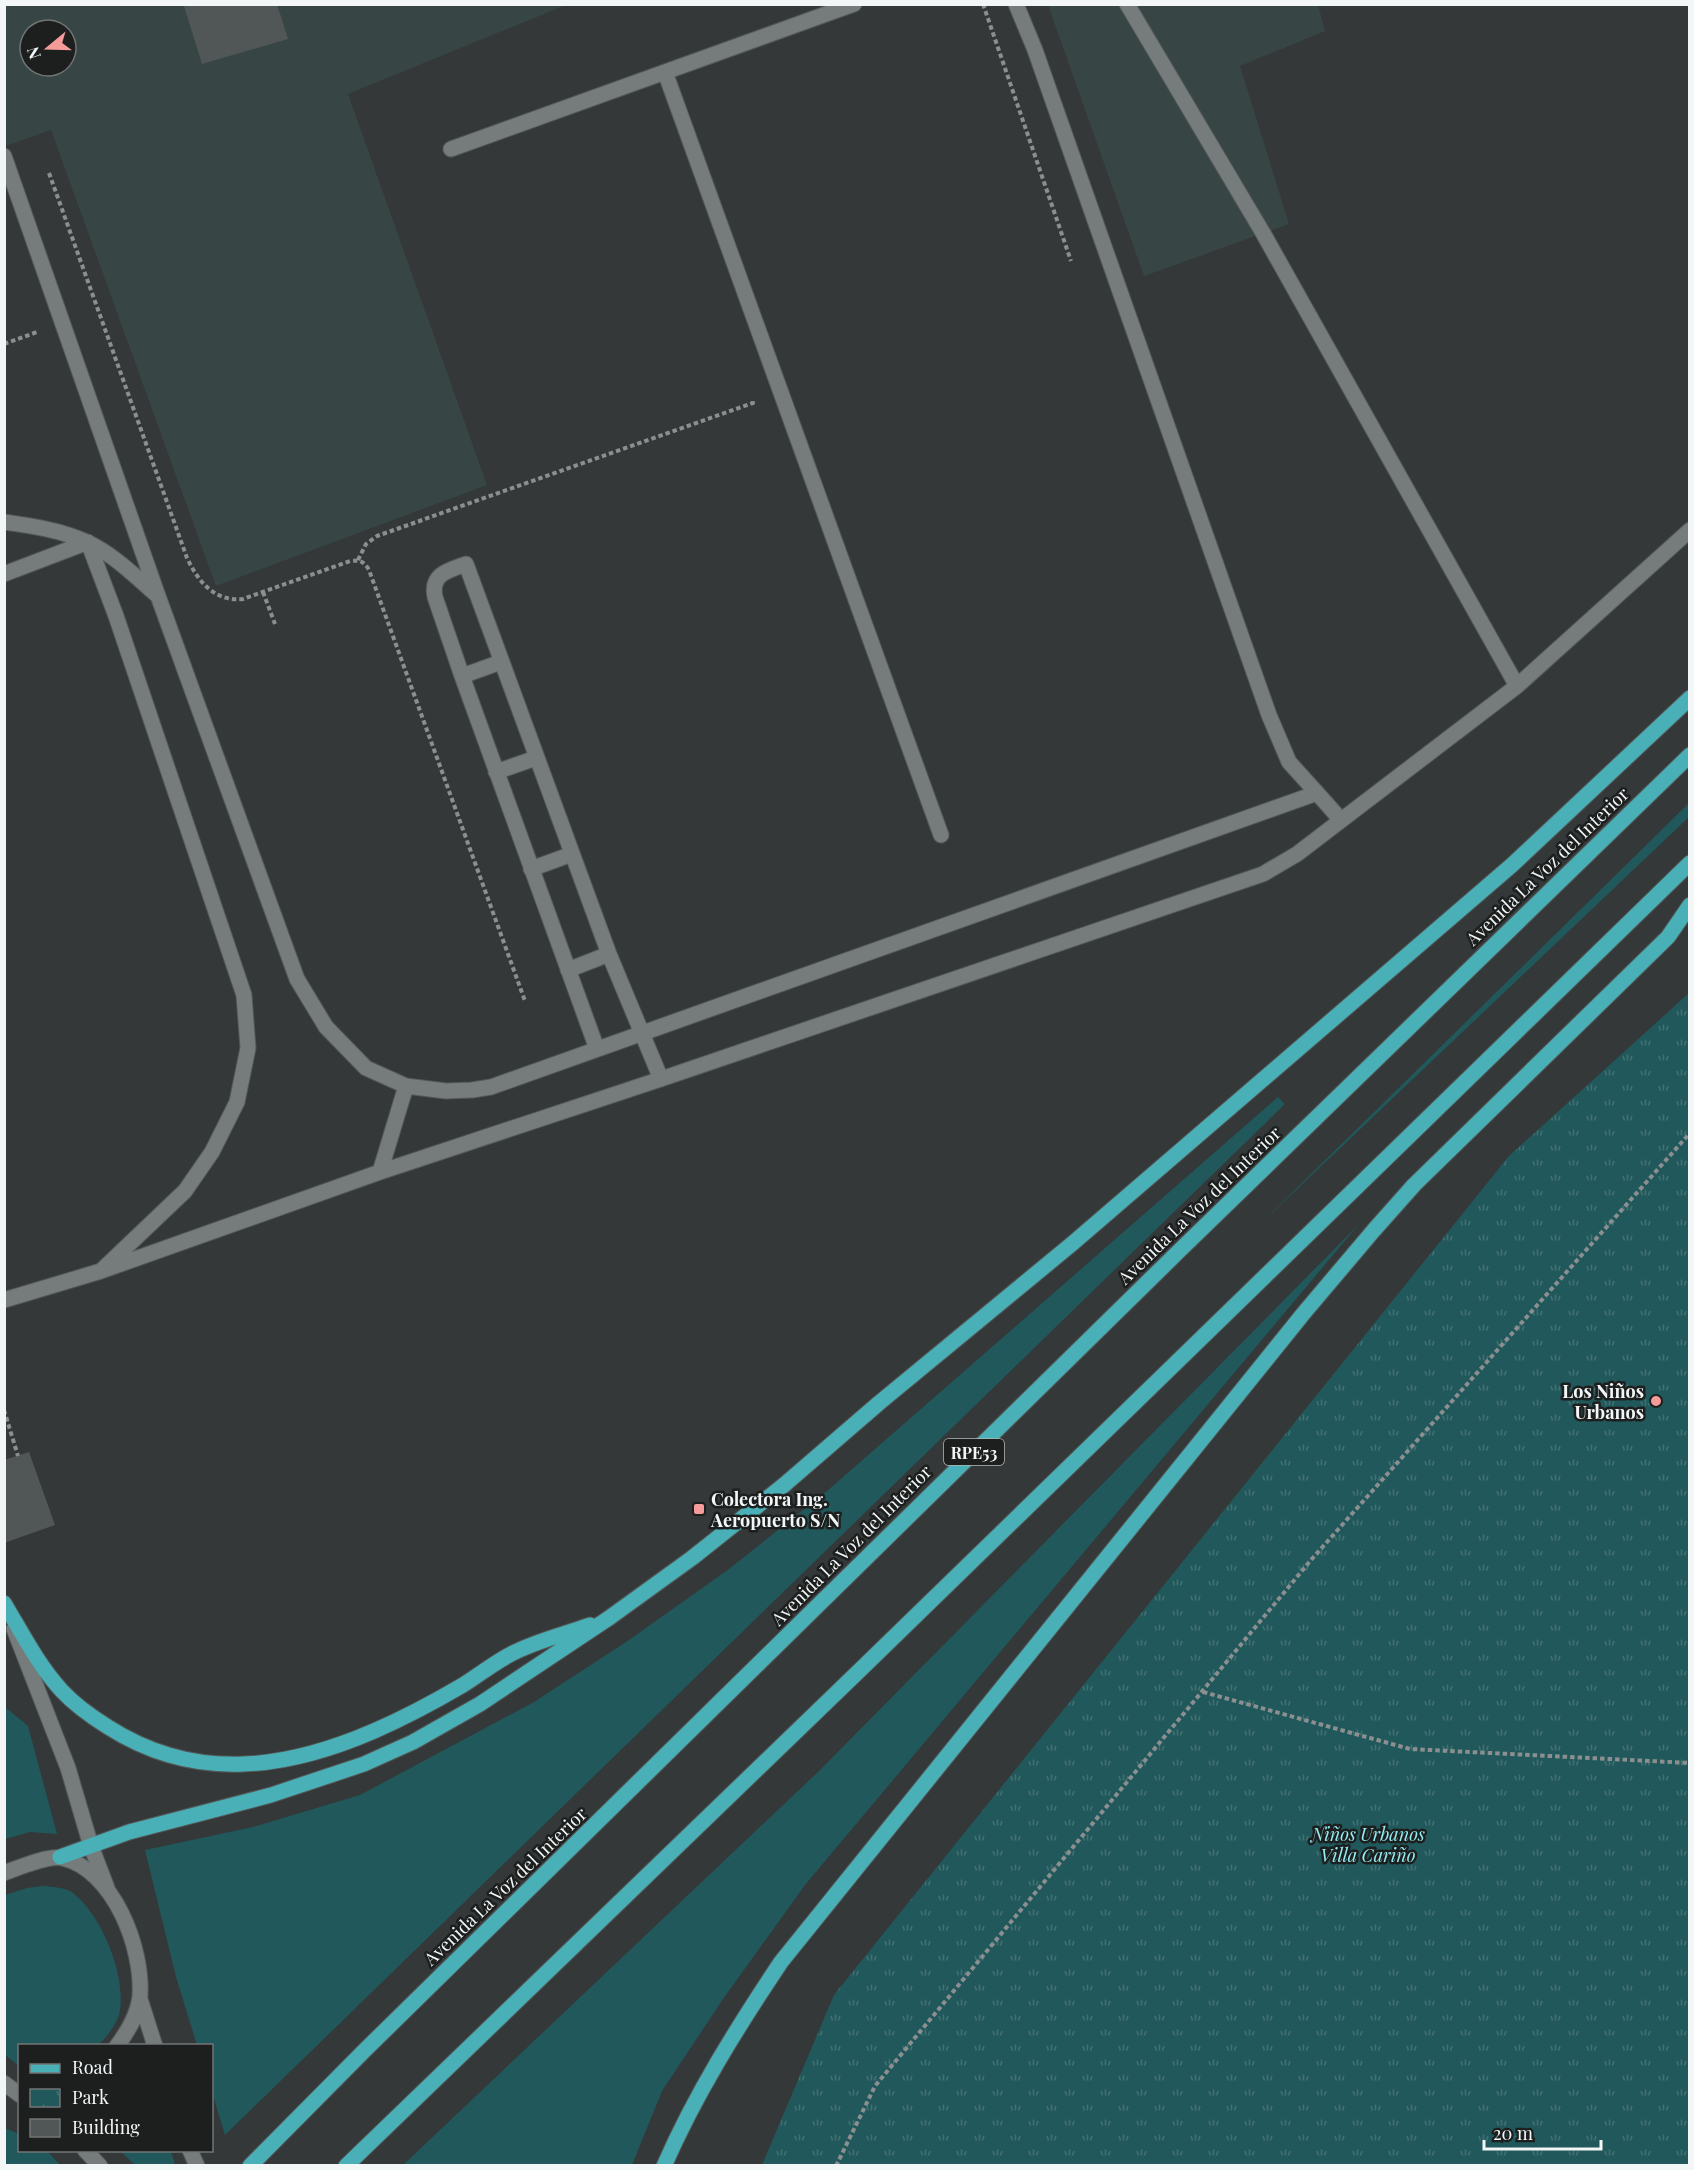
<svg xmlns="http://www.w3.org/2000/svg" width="1694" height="2170" font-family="'Playfair Display',serif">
  <defs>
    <pattern id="park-tufts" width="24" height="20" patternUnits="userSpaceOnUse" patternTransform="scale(1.5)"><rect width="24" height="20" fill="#21585b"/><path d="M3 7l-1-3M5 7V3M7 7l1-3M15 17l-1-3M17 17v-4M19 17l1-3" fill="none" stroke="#427173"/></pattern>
  </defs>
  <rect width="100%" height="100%" fill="#343839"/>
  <!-- built -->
  <path fill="#384545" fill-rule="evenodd" d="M4,5H566L348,94L487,485L216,586L51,130L5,146ZM30,30H66V66H30Z
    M1048,5H1318L1325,31L1240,66L1289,224L1144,276Z"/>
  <!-- grass -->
  <path fill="#21585b" d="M1689,803V817L1255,1229Z
    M1278,1097L1285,1104L225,2135L212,2092V2046L197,2045L176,1977L145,1850L253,1827L360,1795L534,1702L629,1640L729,1569L827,1491Z
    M1359,1224L805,1885L723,1999L662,2091L632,2165H403L819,1771Z
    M5,1707L28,1726L57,1834L30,1832L5,1839Z
    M42,1886C52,1887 65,1887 73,1893C102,1915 128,1979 119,2015C115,2026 107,2037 98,2045L20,2046L19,2066L5,2055V1895L27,1888Z
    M5,2128L19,2134L20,2150L47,2151L60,2165H5Z
    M120,2151H171L175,2165H135Z"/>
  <!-- park -->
  <path fill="url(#park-tufts)" d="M1689,993V2165H762L834,1995L1509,1156Z"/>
  <!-- building -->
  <path fill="#515656" d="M188,4H277L288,39L202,64L184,6Z
    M29,1452L55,1525L4,1543V1460Z"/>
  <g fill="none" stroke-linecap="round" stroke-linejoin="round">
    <!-- lane casing -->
    <g stroke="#535858" stroke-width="17">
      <path id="lane" d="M1016,4L1035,50L1269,715L1289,762L1317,793
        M1127,4L1263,233L1517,686
        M665,72L941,835
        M451,149L854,4
        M4,156L158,596
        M4,522C33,526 60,530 87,542C113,554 136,577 158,596L297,979L326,1027L366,1068L406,1086L446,1091L472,1090L491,1087L1317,793L1341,820
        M4,574L88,542
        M462,676L501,662
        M496,772L536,758
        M531,869L572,854
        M568,970L609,954
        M597,1049L462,676L435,597C430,574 449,570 466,564L609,954L661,1079
        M380,1172L406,1086
        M101,1271L380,1172L661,1079L1263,874L1297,854L1517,686L1690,530
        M4,1300L101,1271L185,1191L212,1152L237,1102L248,1048L244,995L116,616L88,542"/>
    </g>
    <!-- street casing -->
    <g stroke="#535858" stroke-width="17">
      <path id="street" d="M14,1629L68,1768L91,1846L107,1888"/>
    </g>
    <!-- secondary casing -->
    <g stroke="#535858" stroke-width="17">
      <path id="secondary" d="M4,1873C18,1868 48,1855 62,1858C114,1870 143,1948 140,1996C138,2015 128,2031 117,2046
        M140,1999L155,2046
        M4,2083L20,2095
        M85,2150L100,2166
        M190,2150L197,2166"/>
    </g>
    <!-- primary casing -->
    <g stroke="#535858" stroke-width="17">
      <path id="primary" d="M4,1603C22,1633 38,1665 62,1691C75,1705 92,1717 108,1727C194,1782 284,1770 374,1731C404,1718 434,1702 463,1685C479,1675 495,1662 513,1653C536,1641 565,1634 590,1625
        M60,1857L129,1832L271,1795L364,1764L413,1742L480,1704L609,1618L692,1558L784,1485L879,1403L1073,1243L1512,865L1690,698
        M250,2166L365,2050L1179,1251L1690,755
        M346,2166L860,1670L1690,863
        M664,2166C696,2093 737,2028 781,1962L1303,1314L1374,1230L1414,1185L1668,937L1690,905"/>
    </g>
    <!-- path -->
    <path stroke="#8b8f90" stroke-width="4" stroke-dasharray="4.5 3" stroke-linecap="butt" d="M983,4L1071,261
      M49,173L187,558C198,581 214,602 243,599L350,561C360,560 364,561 369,570L525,1001
      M4,344L37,332
      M358,560L366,544L377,536L753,403L752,399
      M263,592L275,624
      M4,1410L18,1456
      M1203,1692L1410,1749L1690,1763
      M836,2166L875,2086L1311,1560L1690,1133"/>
    <!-- lane -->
    <use href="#lane" stroke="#767c7c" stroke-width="15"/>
    <!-- street -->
    <use href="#street" stroke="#767c7c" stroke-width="15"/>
    <!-- secondary -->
    <use href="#secondary" stroke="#767c7c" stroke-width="15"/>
    <!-- primary -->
    <use href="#primary" stroke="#48b0b6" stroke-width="15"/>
  </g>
  <!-- markers -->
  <g fill="#f59b9a" stroke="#1d1f1f" stroke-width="2">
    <circle cx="1656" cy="1401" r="6"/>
    <rect x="693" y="1503" width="12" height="12" rx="3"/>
  </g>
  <g text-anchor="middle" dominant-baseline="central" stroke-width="5" stroke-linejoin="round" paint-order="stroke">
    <!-- shield labels -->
    <rect fill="#1d1f1f" stroke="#b2b6b6" stroke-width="1.5" x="944" y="1439" width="60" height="26" rx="4.5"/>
    <g font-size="16" font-weight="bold" fill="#f2f6f6">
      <text x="974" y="1452">RPE53</text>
    </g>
    <!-- street labels -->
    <g font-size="18" fill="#f2f6f6" stroke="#1d1f1f">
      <text transform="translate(1547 866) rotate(-44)">Avenida La Voz del Interior</text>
      <text transform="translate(1199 1205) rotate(-44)">Avenida La Voz del Interior</text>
      <text transform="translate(851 1545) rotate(-45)">Avenida La Voz del Interior</text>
      <text transform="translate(505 1886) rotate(-44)">Avenida La Voz del Interior</text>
    </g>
    <!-- poi labels -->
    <g font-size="18" font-weight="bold" fill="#f2f6f6" stroke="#1d1f1f" text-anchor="end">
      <text x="1644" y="1391">Los Niños<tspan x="1644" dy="21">Urbanos</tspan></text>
      <text x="711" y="1499" text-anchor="start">Colectora Ing.<tspan x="711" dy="21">Aeropuerto S/N</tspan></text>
    </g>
    <!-- park labels -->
    <g font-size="18" font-style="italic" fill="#92edf3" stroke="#1d1f1f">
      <text x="1368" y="1834">Niños Urbanos<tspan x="1368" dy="21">Villa Cariño</tspan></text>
    </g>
  </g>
  <!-- border -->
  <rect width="1694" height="2170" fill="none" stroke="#f2f6f6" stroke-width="12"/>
  <!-- legend -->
  <rect x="18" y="2044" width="195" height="108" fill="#1d1f1f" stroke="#727575" stroke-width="1.5"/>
  <rect x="30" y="2064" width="30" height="9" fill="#48b0b6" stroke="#727575" stroke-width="1.5"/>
  <text x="72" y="2074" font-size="18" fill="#f2f6f6">Road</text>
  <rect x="30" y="2089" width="30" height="18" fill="url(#park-tufts)" stroke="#727575" stroke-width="1.5"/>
  <text x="72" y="2104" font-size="18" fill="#f2f6f6">Park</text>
  <rect x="30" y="2119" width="30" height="18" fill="#515656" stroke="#727575" stroke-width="1.5"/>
  <text x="72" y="2134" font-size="18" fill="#f2f6f6">Building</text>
  <!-- north arrow -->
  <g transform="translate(48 48) rotate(251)"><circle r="28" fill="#1d1f1f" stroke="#727575" stroke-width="1.5"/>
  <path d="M0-4.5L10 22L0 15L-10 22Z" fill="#f59b9a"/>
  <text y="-9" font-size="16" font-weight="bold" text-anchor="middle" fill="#f2f6f6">N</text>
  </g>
  <!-- scale -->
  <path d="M1484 2140v9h117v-9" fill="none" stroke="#f2f6f6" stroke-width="3"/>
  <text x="1493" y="2140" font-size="18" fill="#f2f6f6" stroke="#1d1f1f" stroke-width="4.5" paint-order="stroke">20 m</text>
</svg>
